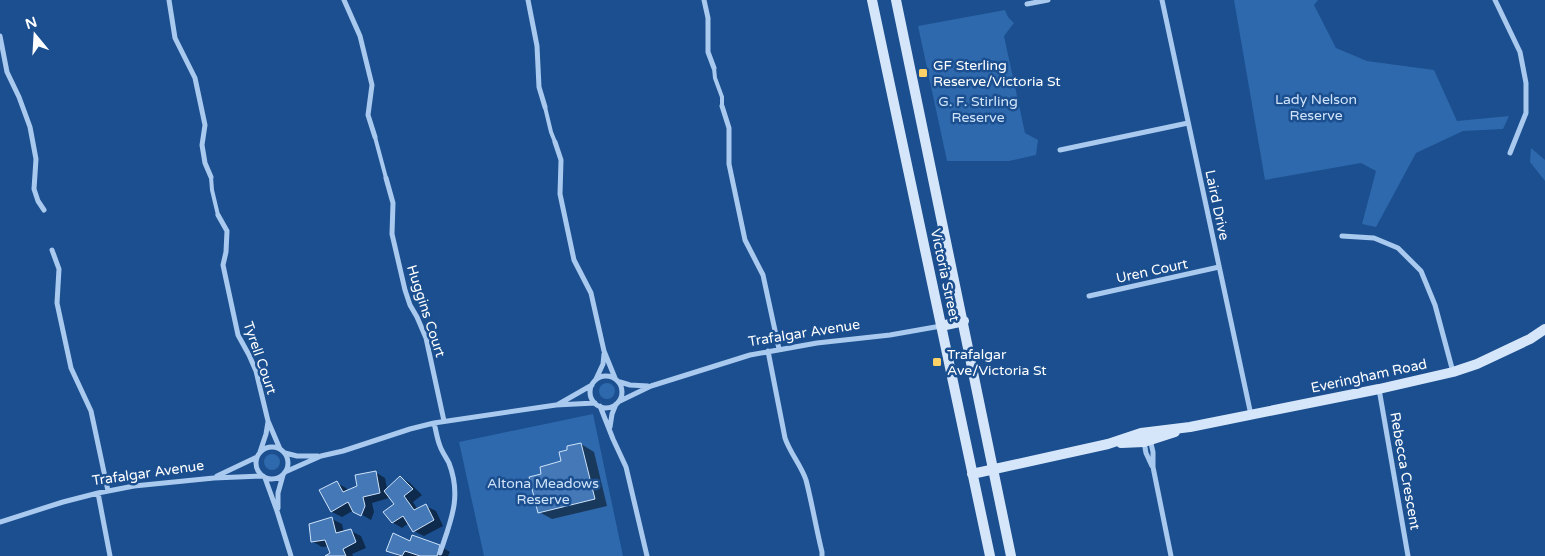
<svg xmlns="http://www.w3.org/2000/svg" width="1545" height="556" font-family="'Varela Round',sans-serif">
  <rect width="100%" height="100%" fill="#1b4f8f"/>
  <!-- green -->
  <path fill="#2e69ad" d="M1234,0H1318L1314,5L1336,48L1367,61L1434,70L1457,121L1509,116L1503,129L1463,131L1416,153L1376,227L1362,224L1376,171L1361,163L1265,180Z
    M1005,10L1008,17L1014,23L1004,36L1025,133L1038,140L1036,155L1009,161H947L918,26Z
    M1531,148L1545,160V181L1530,162Z
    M599 391a8 8 0 1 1 16 0a8 8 0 1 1-16 0Z
    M593,414L623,556H484L459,442Z
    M264 462a8 8 0 1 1 16 0a8 8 0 1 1-16 0Z"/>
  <!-- shadow -->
  <path fill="#0007" d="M581,444L594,452L607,506L552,519L539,512L543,475L563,462Z
    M375,472L385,478L387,489L400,477L410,483L422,495L413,502L418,510L426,506L436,511L443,526L424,536L414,531L409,523L402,528L392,522L396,504L388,494L389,498L372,503L374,512L371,520L354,510L342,517L332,512L320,491L337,483L346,488L348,491L358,487Z
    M332,519L342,524L344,533L351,531L361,536L366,548L352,554L353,556H327L331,553L329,546L322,547L312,541Z
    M413,537L440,546L450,552L448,556H398L388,550L410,542Z"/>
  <!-- building -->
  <path fill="#4478b7" stroke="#cfe3fa" d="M581,443L595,499L538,513L529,477L541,474L540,467L561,461L559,452L567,450V446Z
    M376,471L380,493L363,497L365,506L361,516L353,512L348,502L331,512L319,490L337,481L343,492L357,486L355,475Z
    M400,476L413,489L404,496L414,510L426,504L434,520L413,532L403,516L392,523L383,512L394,504L384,491Z
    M332,517L336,533L351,529L356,542L343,549L346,556H325L330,553L325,540L311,542L309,524Z
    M393,533L410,541L412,535L440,545L437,556H420L405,551L402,556L386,551Z"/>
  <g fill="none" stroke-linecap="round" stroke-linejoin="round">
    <!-- lane -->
    <path stroke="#a9c9ee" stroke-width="4" d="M714,68L715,78L722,97V106
      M545,107L551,132L555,142
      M375,137L386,178
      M211,177L212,190L218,215"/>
    <!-- street -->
    <path stroke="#a9c9ee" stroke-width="5" d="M169,0L175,38L195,78L205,125L202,145L205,163L211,177
      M344,0L360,36L372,85L368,115L375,137
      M528,0L537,46L539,87L545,107
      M704,0L708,18V52L714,68
      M1162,0L1251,415
      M1495,0L1520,52L1526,83V113L1510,153
      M1027,4L1048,0
      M0,36L7,72L19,97L30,127L36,159L34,189L38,201L44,210
      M722,106L729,128V164L745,240L763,275L779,349
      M555,142L561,160L560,194L574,260L591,293L604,351L615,378
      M1060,150L1188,123
      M386,178L393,203L392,234L405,290L410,305L417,317L426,338L444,421
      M218,215L227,231L226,252L223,265L238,335L249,355L256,371L268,421L280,449
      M1342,236L1374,238L1398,248L1421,271L1435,305L1453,372
      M52,250L59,269L57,303L71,368L91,411L108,491
      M1089,296L1219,267
      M768,351L785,438C790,453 801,465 806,480C812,503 816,528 822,552V556
      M590 392a16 16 0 1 1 32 0a16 16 0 1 1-32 0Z
      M596,379L603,364L604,354
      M620,382L630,385L648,386
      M1379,389L1408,556
      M620,401L651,386L750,355L817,343L890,335L941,326
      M557,405L592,385
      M600,406L613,439L626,467L647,556
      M434,423C436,430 437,439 440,446C442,452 446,457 449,463C462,497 451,520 440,553
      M610,427L612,414L616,404
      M1150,439L1153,452V467L1171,556
      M1144,442L1146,453L1152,466
      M256 463a16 16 0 1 1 32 0a16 16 0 1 1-32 0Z
      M260,452L266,434L268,422
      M285,453L297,456H318
      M285,472L321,456L343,451L410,429L434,423L556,405L595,403
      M217,476L257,457
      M265,478L277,511L291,556
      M98,493L110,556
      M278,508V493L283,475
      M0,522L63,502L98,493L134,486L214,478L263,476"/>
    <!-- secondary -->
    <path stroke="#d6e6fa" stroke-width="10" d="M872,0L990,556
      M896,0L1011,556
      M941,326L964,321
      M1121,443L1144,442L1175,432
      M972,474L1108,444L1141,433L1190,427L1379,389L1453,372L1477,364L1530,339L1545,329"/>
  </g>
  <!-- markers -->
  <g fill="#ffd166" stroke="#1b4f8f" stroke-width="2">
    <rect x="918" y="68" width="10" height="10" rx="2.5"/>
    <rect x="932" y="357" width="10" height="10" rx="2.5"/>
  </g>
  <g text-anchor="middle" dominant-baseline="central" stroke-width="5" stroke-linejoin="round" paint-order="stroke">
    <!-- poi labels -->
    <g font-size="14" fill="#fff" stroke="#1b4f8f" text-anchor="start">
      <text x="933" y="65">GF Sterling<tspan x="933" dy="16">Reserve/Victoria St</tspan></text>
      <text x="947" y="354">Trafalgar<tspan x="947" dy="16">Ave/Victoria St</tspan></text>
    </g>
    <!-- park labels -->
    <g font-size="14" fill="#cfe3fa" stroke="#1b4f8f">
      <text x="1316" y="99">Lady Nelson<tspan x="1316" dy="16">Reserve</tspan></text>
      <text x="978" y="101">G. F. Stirling<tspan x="978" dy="16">Reserve</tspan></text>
      <text x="543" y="483">Altona Meadows<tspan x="543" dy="16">Reserve</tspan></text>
    </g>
    <!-- street labels -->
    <g font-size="14" fill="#fff" stroke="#1b4f8f">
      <text transform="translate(1217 205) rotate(78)">Laird Drive</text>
      <text transform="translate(1152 271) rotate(-12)">Uren Court</text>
      <text transform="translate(945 275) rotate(78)">Victoria Street</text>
      <text transform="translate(426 311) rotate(72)">Huggins Court</text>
      <text transform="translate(804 333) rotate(-9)">Trafalgar Avenue</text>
      <text transform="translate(260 358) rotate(71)">Tyrell Court</text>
      <text transform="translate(1369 376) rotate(-12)">Everingham Road</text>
      <text transform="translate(1405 471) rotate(80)">Rebecca Crescent</text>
      <text transform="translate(148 473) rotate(-8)">Trafalgar Avenue</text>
    </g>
  </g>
  <!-- north arrow -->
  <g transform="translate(35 35) rotate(342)" stroke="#1b4f8f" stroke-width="4" paint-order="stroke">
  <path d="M0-4L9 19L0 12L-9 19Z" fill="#ffffff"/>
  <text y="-8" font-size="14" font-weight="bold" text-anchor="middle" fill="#ffffff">N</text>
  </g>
</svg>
